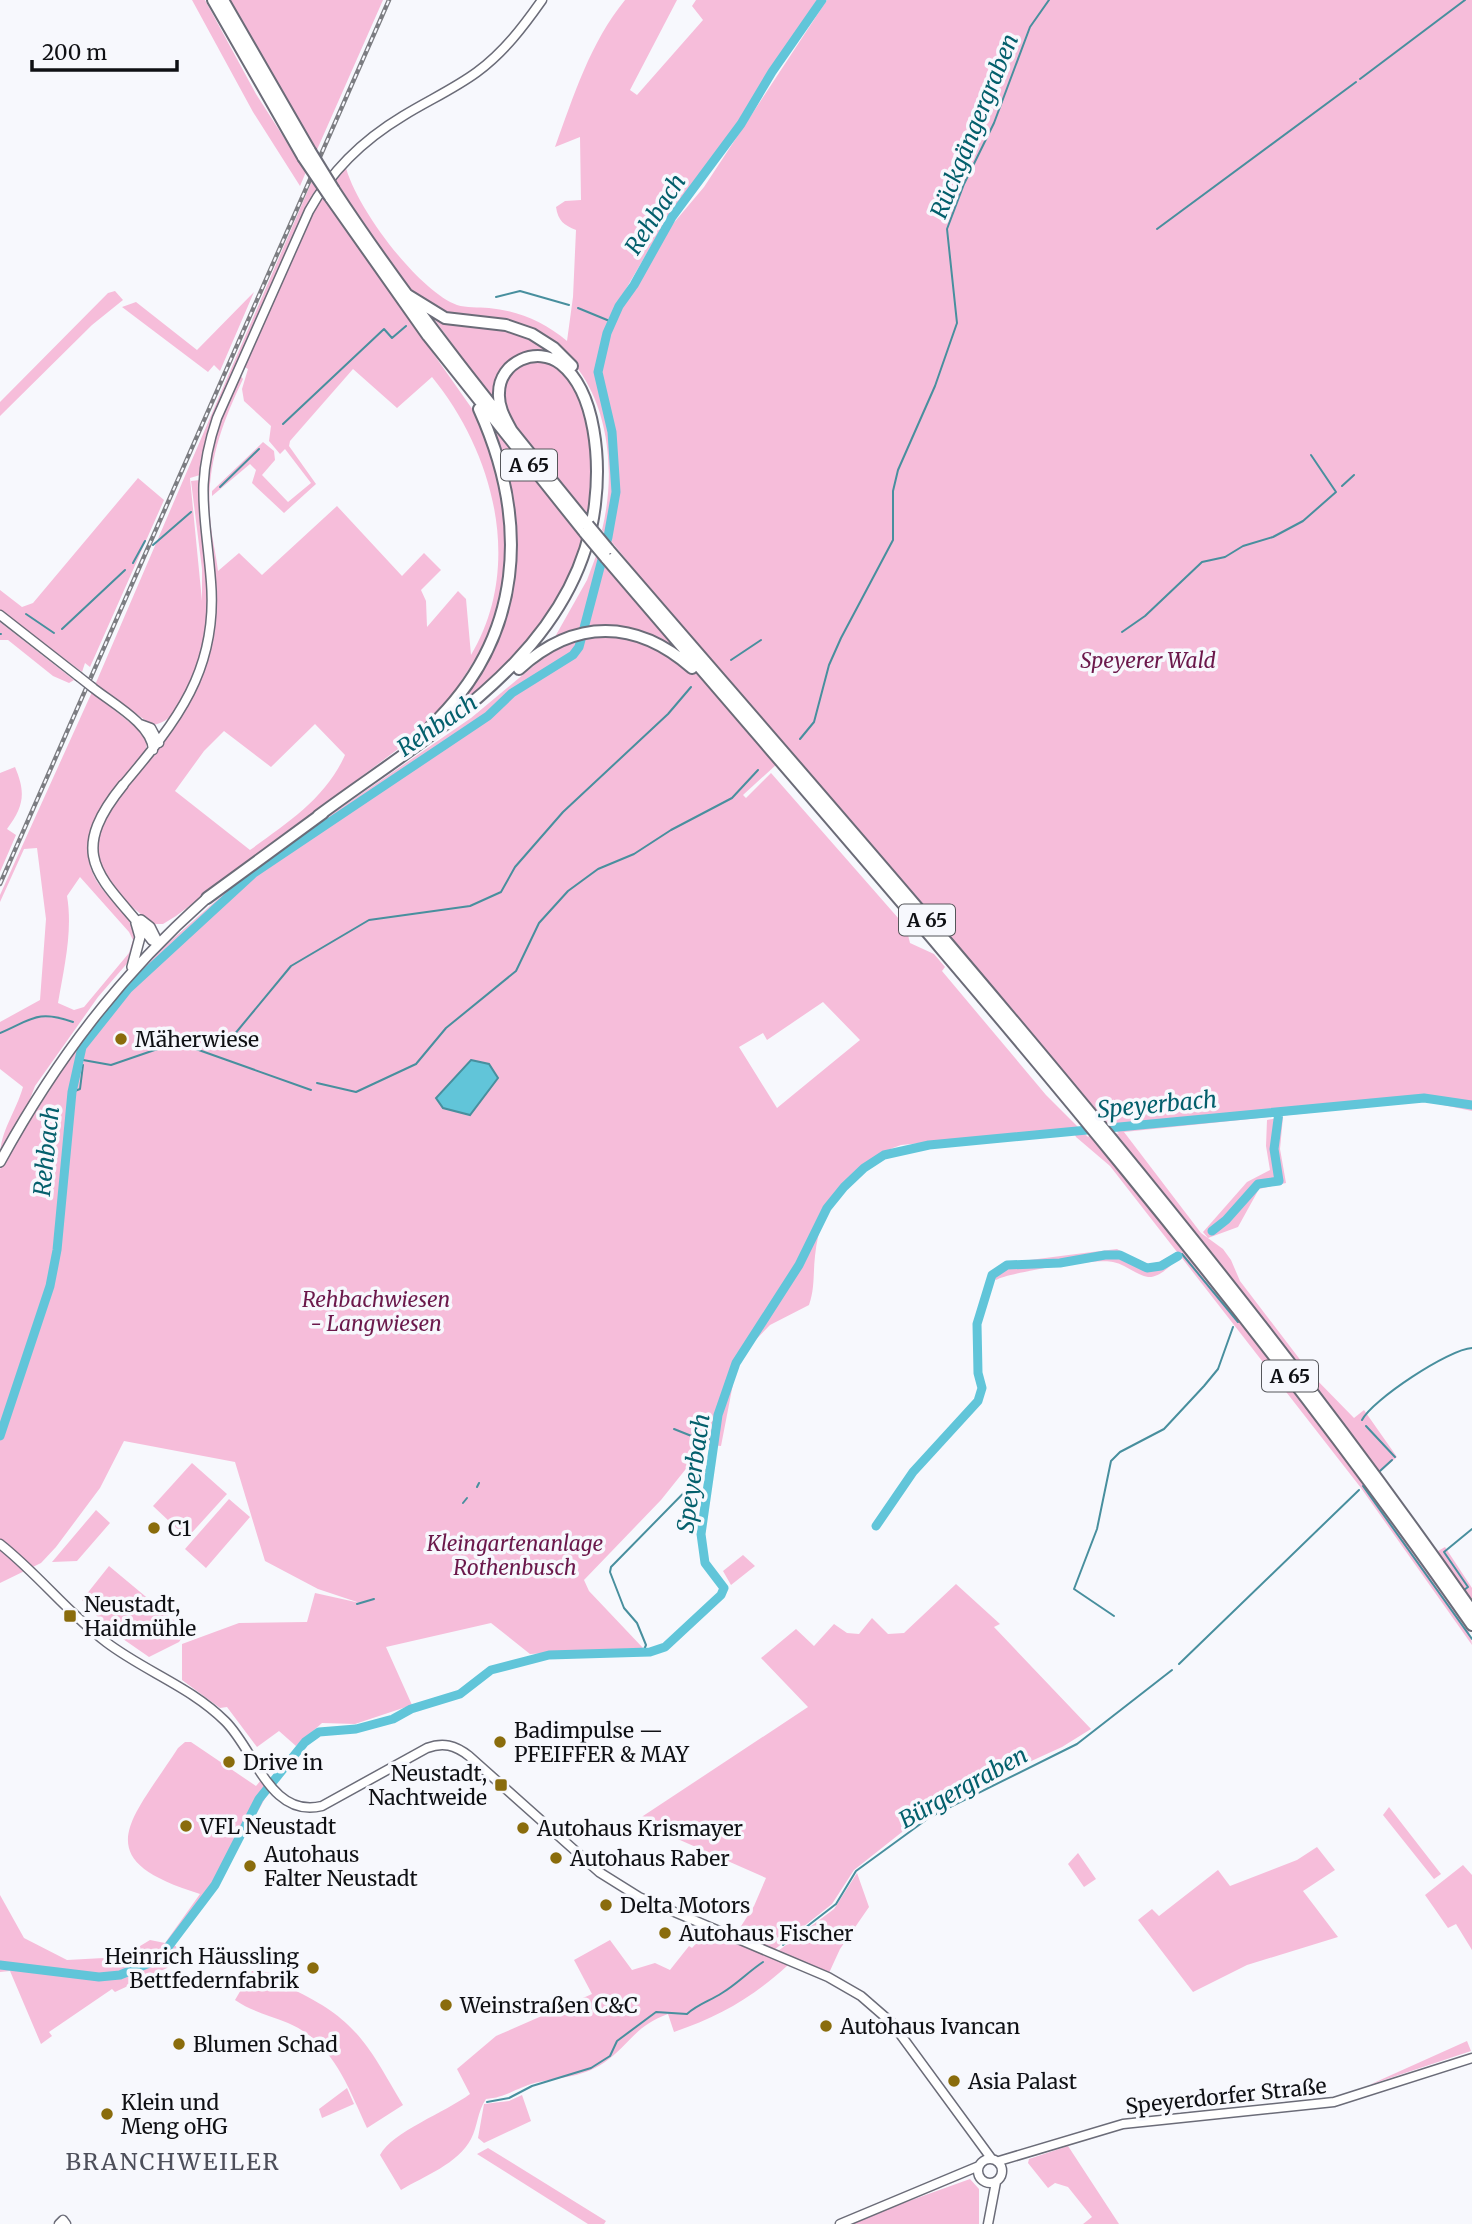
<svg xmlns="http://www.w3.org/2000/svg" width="1472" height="2224" font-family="Merriweather,serif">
  <rect width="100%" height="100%" fill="#f7f8fd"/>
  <!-- green -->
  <path fill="#f6bdda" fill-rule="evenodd" d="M192,0H205L256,94L306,172L300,186L253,112Z
    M228,0H383L316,152Z
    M625,0H677L630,90L637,95L703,20L692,6L696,0H817L737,123L668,217L616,306L612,320L672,225L704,187L827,0H1472V1111L1424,1101L1124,1132L1201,1233L1223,1249L1231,1260L1240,1281L1311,1374L1354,1418L1364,1410L1397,1457L1379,1473L1111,1132L1119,1134L1109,1123L1104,1124L789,753L743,795L746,798L771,773L906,927L910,943L934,954L945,967L942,971L1046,1095L1088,1137L1091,1134C1188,1255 1284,1377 1378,1501C1399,1529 1472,1615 1472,1645L1361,1488L1178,1253L1180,1257C1172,1264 1160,1278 1148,1277C1136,1275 1125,1264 1113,1262C1097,1258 1011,1272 996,1280L990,1274L1007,1263L1092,1252L1117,1249L1145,1265L1159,1262L1177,1252L1110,1166L1076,1137L1072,1129L901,1145C849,1163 821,1202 815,1256C813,1273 815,1288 809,1305L770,1325L738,1358L721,1446L701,1444L693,1460L661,1500L584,1580L589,1591L643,1648L530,1654L491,1623L386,1647L412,1705L355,1724L322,1723L296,1746L279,1731L257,1747L227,1707L220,1708L182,1680V1644L239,1623L307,1622L315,1593L360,1603L318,1589L265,1561L235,1462L124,1441L100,1488L56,1547L41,1563L0,1583V1169L92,1022L159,951L252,869L471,718L549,653L575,638L642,633L558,638L556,635L587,580L596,556L668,639L682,628L602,530C622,449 600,349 512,322C473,309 456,326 417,296C393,277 353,206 333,178L345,164C354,205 417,290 457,305C466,308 478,307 489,308C519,311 544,322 567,341L573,297L576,230C564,225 558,221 556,207L565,201L581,200L580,137L555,147C574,95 590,43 625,0ZM823,1002L860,1040L777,1108L739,1047L763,1033L767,1040Z
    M312,181L317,189L204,454L200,475L190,478L202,601V569L191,481L200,480C198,522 211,562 209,604C208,633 200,662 188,688C182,704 171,723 152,725L95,685Z
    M321,194L480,420L504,490L507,561L496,615L483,647L447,703L402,746L176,916L163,924H153L121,898L99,867L95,841L114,801L177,724L193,695L209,647L205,476L218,423L239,374L243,379C222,423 206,466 210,516C211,535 216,553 218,571L239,553L262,575L337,506L402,576L424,553L441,570L421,590L426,601L427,627L458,591L466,599L471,655C524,566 494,453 432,377L397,408L353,369L290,441L289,446L316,484L284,513L252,483L256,470L250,464L212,496V491L263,442L274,451L275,460L262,475L288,502L311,483L285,449L280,454L269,441L271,426L244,401L242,389L248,369L243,366ZM315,724L345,755C326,798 287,823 250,850L175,791L204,751L224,731L271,767Z
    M115,291L123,300L92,325L0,416V402L108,293Z
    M254,292L220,371L214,365L208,372L122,307L136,302L197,350Z
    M429,312L529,335L562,359L550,354L509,365L499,408Z
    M542,359C549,363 560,367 565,374C598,413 593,470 591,517C563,484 444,374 542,359Z
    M489,423L574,525L585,546L570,583L513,662L438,724L479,670L514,567L516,521L513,498Z
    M138,478L164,500L90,667L85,663L82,672L0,610V590L22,607L33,603Z
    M0,622L74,680L69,683L53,676L8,640H0Z
    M92,692L138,729L147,743L146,750C116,788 64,835 100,886C113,904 130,916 138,938L130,960L98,997L35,1086L29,1102L0,1157C0,1131 16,1112 23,1087L0,1069V1022L40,1000L46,919L37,848L24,849L0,902V895ZM80,877L129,932L133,940L129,953L84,1007L74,1010L58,1003C64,968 73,931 67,896Z
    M15,767C26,793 24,806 7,829L16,835L0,872V773Z
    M1283,1117L1280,1149L1286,1183L1259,1189L1238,1227L1208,1238L1203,1232L1247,1182L1270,1170L1266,1146L1267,1120Z
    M192,1463L227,1494L187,1538L153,1506Z
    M229,1499L250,1517L206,1568L185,1549Z
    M96,1510L110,1523L77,1561L52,1562Z
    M1445,1547L1472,1588V1604L1438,1551Z
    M743,1555L755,1566L731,1585L723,1571Z
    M109,1566L187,1631L179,1642L149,1657L110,1630L82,1600Z
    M956,1584L1000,1624L994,1627L1091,1729L1062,1747L970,1789L921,1817L854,1870L832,1904L774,1950L736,1934L754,1906L766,1878L639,1822L643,1816L808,1707L761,1658L796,1629L814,1646L834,1624L847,1633L859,1634L872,1618L888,1634L904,1633Z
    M185,1742H191L256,1786L261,1780L269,1791L216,1888L174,1945L181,1950L167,1968L115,1992L112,1989L49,2032L52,2036L41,2044L10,1971L0,1972V1895L24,1938L67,1960L122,1957L150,1940L165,1943L200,1894C85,1859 131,1821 178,1748Z
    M1389,1807L1441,1874L1434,1879L1383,1815Z
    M1317,1847L1335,1870L1303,1891L1338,1937L1247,1965L1193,1992L1138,1920L1152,1909L1159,1916L1218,1870L1230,1886L1297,1860Z
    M1078,1853L1096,1879L1084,1887L1068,1864Z
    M1463,1865L1472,1875V1950L1456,1924L1448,1928L1425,1895Z
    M857,1873L869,1907L840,1949L829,1973L778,1951L834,1909Z
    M714,1934L788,1965C752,1998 720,2016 674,2032L668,2014C636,2026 633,2040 609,2059C584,2079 560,2076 531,2084C513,2090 506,2097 486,2099C477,2112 478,2126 471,2139C458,2164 424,2176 401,2190L380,2155C392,2132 446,2112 470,2094L457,2069L496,2036L592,1994L574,1960L610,1940L632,1970L655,1963L670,1970L689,1946L692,1948L700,1939L708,1942Z
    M252,1971L291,1975L292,1989C358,2020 368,2046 403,2105L367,2128C348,2087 333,2042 288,2023C268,2015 251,2011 235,2000Z
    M1467,2041L1471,2051L1369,2085Z
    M347,2088L354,2104L322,2118L319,2109Z
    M522,2095L531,2121L484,2143L478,2138L484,2104L509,2101Z
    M1068,2146L1070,2149L1119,2224H1083L1092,2217L1068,2187L1055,2183L1048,2188L1028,2163L1029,2159Z
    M488,2148L606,2221L604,2224H588L477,2154Z
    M970,2179L979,2189V2224H845Z"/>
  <!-- water -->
  <path fill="#61c5d9" stroke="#488f9e" stroke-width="2" d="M471,1060L489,1064L498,1078L470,1115L443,1108L436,1098Z"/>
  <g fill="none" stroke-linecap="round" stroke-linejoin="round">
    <!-- stream -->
    <path stroke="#488f9e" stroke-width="2" d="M1360,79L1465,0
      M1157,229L1356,82
      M496,297L520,291L569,305
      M578,308L612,322
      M283,424L384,329L392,338L406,326
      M1342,486L1354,475
      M220,487L259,449
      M153,545L191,512
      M133,563L145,541
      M26,614L54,633
      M62,629L125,570
      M1122,632L1145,616L1202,562L1225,557L1243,546L1273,537L1303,521L1336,492L1311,455
      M0,634H1
      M731,660L761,640
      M800,739L814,722L829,665L841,638L893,540V491L898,470L935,386L957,323L947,229L964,184L994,123L1030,27L1049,0
      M0,1033C31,1020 37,1009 73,1022
      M229,1041L291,966L369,920L470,906L501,892L515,867L563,812L668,714L691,687
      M179,1043L311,1090
      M83,1060L111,1065L175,1043
      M317,1083L356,1092L416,1064L446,1028L516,971L539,923L568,891L598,869L634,854L671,830L732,798L758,770
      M72,1092L80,1089L83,1065
      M1182,1254L1238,1322
      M1362,1420C1372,1400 1449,1349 1472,1348
      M1366,1426L1395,1457
      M674,1429L694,1437L714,1440
      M1380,1471L1392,1460
      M1363,1486L1472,1639
      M477,1487L479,1483
      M463,1503L467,1498
      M1464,1590L1468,1587L1444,1552L1472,1529
      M357,1604L374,1599
      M1114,1616L1074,1589L1097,1529L1111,1461L1120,1452L1164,1429L1204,1386L1218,1369L1233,1327
      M643,1652L646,1645L637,1623L624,1608L610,1572L611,1567L713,1463
      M1179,1664L1359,1490
      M783,1945L836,1904L856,1871L930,1817L1077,1744L1172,1670
      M487,2102L509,2098L532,2086L591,2068L610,2056L617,2041L656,2012L687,2014C698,2004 710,2001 722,1993C737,1984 748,1972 763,1962"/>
    <!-- river -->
    <path stroke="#61c5d9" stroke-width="9" d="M1212,1231L1226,1220L1258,1184L1279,1181L1274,1149L1279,1112
      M0,1436L50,1286L57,1250L72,1092L82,1047L128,989L254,873L488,716L512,693L573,655L579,647L608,537L616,492L612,432L598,372L607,333L619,306L634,285L672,217L741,124L772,72L822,0
      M876,1526L913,1472L978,1401L982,1388L978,1373L977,1324L992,1275L1007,1265L1060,1263L1105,1255H1120L1147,1268L1161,1266L1178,1256
      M0,1965L99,1977L120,1975L159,1959L215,1885L259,1799L305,1742L319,1732L356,1729L393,1719L411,1709L460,1694L491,1670L549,1655L650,1652L665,1647L721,1595L724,1588L705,1563L701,1534L718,1415L736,1363L799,1265L827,1208L844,1187L864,1168L884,1155L929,1145L1424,1098L1472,1105"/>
    <!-- secondary casing -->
    <g stroke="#6b6c78" stroke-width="11">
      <path id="secondary" d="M0,615L78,676
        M92,687C110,702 152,724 153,750
        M140,724L151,728L159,743
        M123,785C177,721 218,670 211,582C206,515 194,486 217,418L309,211C331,171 363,140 403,116C427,101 454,89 477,72C504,52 523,27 542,0
        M0,1544C38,1574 68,1613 106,1642C144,1671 191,1687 225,1721C255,1750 270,1819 322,1806L427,1748C443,1742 455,1745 469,1756L599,1872L639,1897L828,1977L861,1996L892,2023L991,2158
        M978 2171a12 12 0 1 1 24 0a12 12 0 1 1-24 0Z
        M999,2161L1123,2124L1334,2102L1472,2058
        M59,2224L63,2220L66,2224
        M840,2224L979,2166
        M988,2224L996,2182"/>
    </g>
    <!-- primary casing -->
    <g stroke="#6b6c78" stroke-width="12">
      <path id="primary" d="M123,785C62,860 105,879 152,940L158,943
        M141,920L150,927L158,943
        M132,967L140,937L136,923
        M0,1162C55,1061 120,975 207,898"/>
    </g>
    <!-- highway casing -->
    <g stroke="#6b6c78" stroke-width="14">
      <path id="highway" d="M213,0L303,157
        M223,0L310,151
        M334,190C411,307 499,416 588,525
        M330,197L428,336L585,533
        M406,294L445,318L506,325L532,334L554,348L572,366
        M608,549C906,895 1211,1236 1472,1611
        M606,558C903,906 1210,1248 1472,1625
        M519,669C575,618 636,619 692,668
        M431,726C524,637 530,522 479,409
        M318,816C428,734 578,654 595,504C600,463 597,393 561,364C537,345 499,362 499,393C498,408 506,420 513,433
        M207,898L323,813"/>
    </g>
    <!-- secondary -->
    <use href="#secondary" stroke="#fff" stroke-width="8"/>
    <!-- primary -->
    <use href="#primary" stroke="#fff" stroke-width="9"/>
    <!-- highway -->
    <use href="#highway" stroke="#fff" stroke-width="10"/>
    <!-- rail casing -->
    <g stroke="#7c7d82" stroke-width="4.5">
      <path id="rail" d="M0,884L389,0"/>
    </g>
    <!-- rail -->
    <use href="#rail" stroke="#f7f8fd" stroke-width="2" stroke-dasharray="5" stroke-linecap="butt"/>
    <!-- secondary-bridge casing -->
    <g stroke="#6b6c78" stroke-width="11" stroke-linecap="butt">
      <path id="secondary-bridge" d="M78,676L92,687"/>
    </g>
    <!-- highway-bridge casing -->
    <g stroke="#6b6c78" stroke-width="14" stroke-linecap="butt">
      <path id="highway-bridge" d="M310,151L334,190
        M303,157L330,197
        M588,525L608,549
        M585,533L606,558"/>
    </g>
    <!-- secondary-bridge -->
    <use href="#secondary-bridge" stroke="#fff" stroke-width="8"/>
    <!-- highway-bridge -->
    <use href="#highway-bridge" stroke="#fff" stroke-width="10"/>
  </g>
  <!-- markers -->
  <g fill="#8a6c0c" stroke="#f7f8fd" stroke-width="2.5">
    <circle cx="121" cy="1039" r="7"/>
    <circle cx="154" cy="1528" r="7"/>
    <rect x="63" y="1609" width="14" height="14" rx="3.5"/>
    <circle cx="500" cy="1742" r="7"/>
    <circle cx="229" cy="1762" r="7"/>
    <rect x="494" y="1778" width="14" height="14" rx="3.5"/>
    <circle cx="186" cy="1826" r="7"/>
    <circle cx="523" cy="1828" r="7"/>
    <circle cx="556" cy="1858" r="7"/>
    <circle cx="250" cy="1866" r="7"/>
    <circle cx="606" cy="1905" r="7"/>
    <circle cx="665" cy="1933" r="7"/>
    <circle cx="313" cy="1968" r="7"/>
    <circle cx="446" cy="2005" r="7"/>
    <circle cx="826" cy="2026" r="7"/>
    <circle cx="179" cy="2044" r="7"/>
    <circle cx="954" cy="2081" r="7"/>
    <circle cx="107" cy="2114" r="7"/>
  </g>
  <g text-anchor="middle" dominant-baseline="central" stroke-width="7" stroke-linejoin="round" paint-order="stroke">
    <!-- shield labels -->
    <g fill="#f7f8fd" stroke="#55565a" stroke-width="2">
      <rect x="501" y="449.5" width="56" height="31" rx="5"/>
      <rect x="899" y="904.5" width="56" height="31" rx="5"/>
      <rect x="1262" y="1360.5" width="56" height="31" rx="5"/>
    </g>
    <g font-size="19" font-weight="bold" fill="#0f1014">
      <text x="529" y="465">A 65</text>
      <text x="927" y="920">A 65</text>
      <text x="1290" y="1376">A 65</text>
    </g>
    <!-- park labels -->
    <g font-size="21" font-style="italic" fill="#6b184b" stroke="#f7f8fd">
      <text x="1148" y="660">Speyerer Wald</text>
      <text x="376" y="1299">Rehbachwiesen<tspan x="376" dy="24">- Langwiesen</tspan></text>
      <text x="515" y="1543">Kleingartenanlage<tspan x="515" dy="24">Rothenbusch</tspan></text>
    </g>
    <!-- poi labels -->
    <g font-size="21" fill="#0f1014" stroke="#f7f8fd" text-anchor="start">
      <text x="135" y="1039">Mäherwiese</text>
      <text x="168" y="1528">C1</text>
      <text x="84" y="1604">Neustadt,<tspan x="84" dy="24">Haidmühle</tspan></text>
      <text x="514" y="1730">Badimpulse —<tspan x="514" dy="24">PFEIFFER &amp; MAY</tspan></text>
      <text x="243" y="1762">Drive in</text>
      <text x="487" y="1773" text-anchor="end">Neustadt,<tspan x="487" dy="24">Nachtweide</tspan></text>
      <text x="200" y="1826">VFL Neustadt</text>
      <text x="537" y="1828">Autohaus Krismayer</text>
      <text x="264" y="1854">Autohaus<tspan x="264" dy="24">Falter Neustadt</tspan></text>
      <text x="570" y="1858">Autohaus Raber</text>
      <text x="620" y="1905">Delta Motors</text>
      <text x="679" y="1933">Autohaus Fischer</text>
      <text x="299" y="1956" text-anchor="end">Heinrich Häussling<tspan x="299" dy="24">Bettfedernfabrik</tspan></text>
      <text x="460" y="2005">Weinstraßen C&amp;C</text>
      <text x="840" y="2026">Autohaus Ivancan</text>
      <text x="193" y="2044">Blumen Schad</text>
      <text x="968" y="2081">Asia Palast</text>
      <text x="121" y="2102">Klein und<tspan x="121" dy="24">Meng oHG</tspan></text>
    </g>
    <!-- street labels -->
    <g font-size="21" fill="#0f1014" stroke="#f7f8fd">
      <text transform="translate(1226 2096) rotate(-6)">Speyerdorfer Straße</text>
    </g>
    <!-- water labels -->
    <g font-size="23" font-style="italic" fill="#035f6c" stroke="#f7f8fd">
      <text transform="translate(974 126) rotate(-68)">Rückgängergraben</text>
      <text transform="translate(655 214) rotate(-57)">Rehbach</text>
      <text transform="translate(437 725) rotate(-34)">Rehbach</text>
      <text transform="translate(1157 1104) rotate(-5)">Speyerbach</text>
      <text transform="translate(46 1151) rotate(-84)">Rehbach</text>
      <text transform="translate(693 1473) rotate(-82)">Speyerbach</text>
      <text transform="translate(963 1787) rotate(-29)">Bürgergraben</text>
    </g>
    <!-- neighbourhood labels -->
    <g font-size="23" letter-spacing="2" fill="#4d4f5a" stroke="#f7f8fd">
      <text x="173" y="2161">BRANCHWEILER</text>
    </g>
  </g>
  <!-- scale -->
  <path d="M32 60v10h145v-10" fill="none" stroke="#0f1014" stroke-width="3.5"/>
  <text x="42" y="60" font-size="21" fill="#0f1014" stroke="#f7f8fd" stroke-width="5" paint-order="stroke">200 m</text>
</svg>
